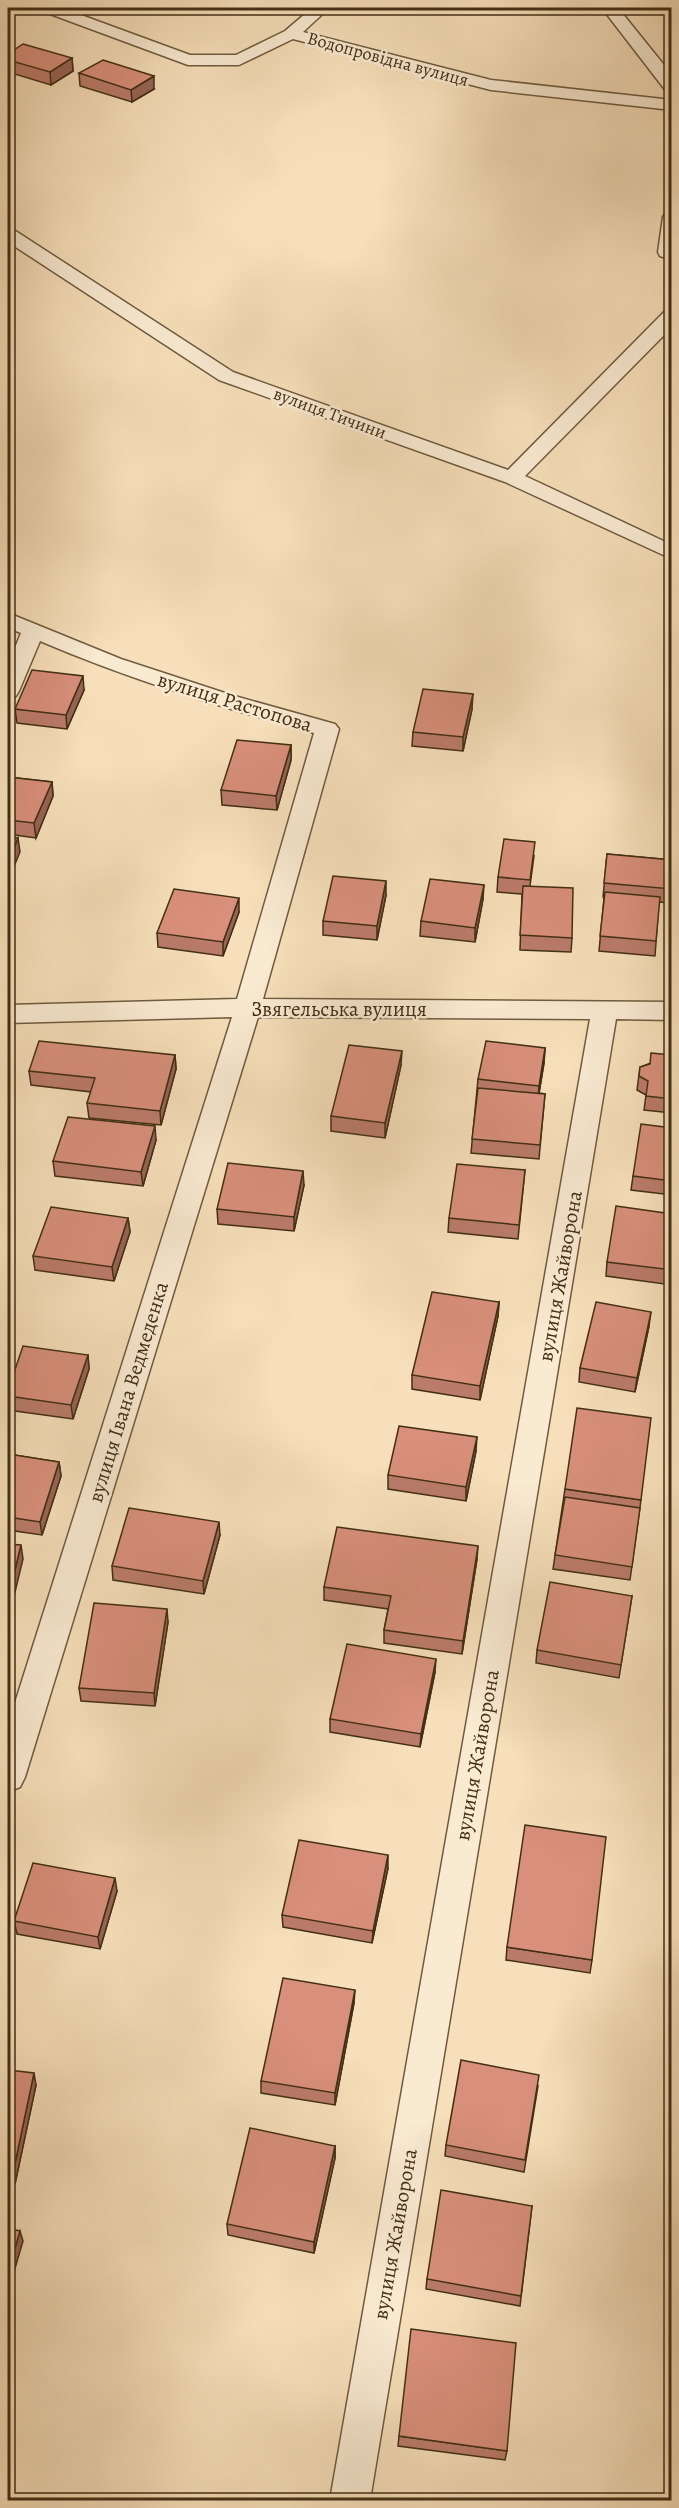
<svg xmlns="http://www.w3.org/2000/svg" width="679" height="2508" font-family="Alegreya,serif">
  <rect width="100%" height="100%" fill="#f6dfba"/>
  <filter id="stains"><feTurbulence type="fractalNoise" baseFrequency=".00333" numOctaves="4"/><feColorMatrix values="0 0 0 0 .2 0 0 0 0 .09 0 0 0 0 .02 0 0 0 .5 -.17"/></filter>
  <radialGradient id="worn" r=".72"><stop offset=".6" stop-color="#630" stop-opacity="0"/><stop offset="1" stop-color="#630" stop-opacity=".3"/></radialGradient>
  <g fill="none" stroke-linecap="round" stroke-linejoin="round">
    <!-- street casing -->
    <g stroke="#6f5b3e" stroke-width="3">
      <path id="street" d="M40,8H62L190,55H236L285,31L312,8H329L303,32L491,80L672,100V110L491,90L293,39L239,65H188L42,11Z
        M602,8H618L672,75V92L666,91Z
        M672,212V260L660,256L658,252L663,217L666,213Z
        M8,229L14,230L233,372L508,470L665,311L672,309V327L525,476L672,545V559L505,482L219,380L8,242Z
        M8,613L121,659L231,695L335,724L339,729L263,999L672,1002V1020L616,1019L370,2500H330L590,1019L258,1017L25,1777L20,1787L8,1792V1725L232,1017L8,1023V1005L237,999L314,733C221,707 129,679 40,641L19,691L16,696L8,698V665L21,633L8,628Z"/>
    </g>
    <!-- street -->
    <use href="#street" fill="#f9ead2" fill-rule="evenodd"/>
  </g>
  <!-- wall -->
  <path fill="#ba7b6a" stroke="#422f15" stroke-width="1.5" d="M8,54L72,58L73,71L51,85L8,72Z
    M79,73L154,89L132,102L80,86Z
    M84,690L67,729L17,723L15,709Z
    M472,709L463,751L412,746L413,732Z
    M291,745V760L277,810L222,805L221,790Z
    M8,777L52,782L53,796L36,838L8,834Z
    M607,854L672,860L671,903L659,902L655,956L599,951L604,898L603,897Z
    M534,856L530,886L572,938L571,952L520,950L522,894L497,892L498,877Z
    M386,895L377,940L323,935V921Z
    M483,899L475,942L420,936L421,921Z
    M239,912L223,956L158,947L157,933Z
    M545,1048L544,1063L539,1093L545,1094L539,1159L471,1153L478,1079Z
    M175,1055L176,1069L161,1125L89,1118L87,1103L91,1092L31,1085L29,1071Z
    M672,1055V1113L644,1110L646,1095L637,1090L640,1067Z
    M401,1065L385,1138L331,1131V1116Z
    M672,1128V1195L631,1190L633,1176Z
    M156,1140L143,1186L55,1176L53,1161Z
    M525,1170L518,1239L448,1232L449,1218Z
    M304,1185L294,1231L218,1224L217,1209Z
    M672,1214V1285L606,1276L607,1262Z
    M128,1218L130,1232L114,1281L35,1270L33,1256Z
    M499,1302L498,1316L480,1400L412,1389V1375Z
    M649,1326L635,1392L579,1382L580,1368Z
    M88,1355L89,1369L73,1419L8,1410V1390Z
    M476,1451L466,1501L388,1489V1475Z
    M8,1454L59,1462L61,1476L42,1535L8,1530Z
    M565,1489L641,1500L630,1580L553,1569Z
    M220,1535L204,1594L113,1580L112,1566Z
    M477,1559L462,1654L384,1643V1630L388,1609L324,1600V1587Z
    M632,1596L619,1678L536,1663L537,1650Z
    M168,1622L155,1706L81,1701L79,1688Z
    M435,1672L420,1747L330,1732V1719Z
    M388,1868L372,1943L283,1927L282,1915Z
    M117,1891L100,1949L17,1934L14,1921Z
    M507,1947L592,1960L590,1973L506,1960Z
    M354,2003L335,2105L261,2093V2081Z
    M8,2070L36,2085L15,2184L8,2183Z
    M538,2086L524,2172L445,2156L446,2145Z
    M335,2146V2158L314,2253L228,2235L227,2224Z
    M532,2206L520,2306L426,2289L427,2279Z
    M399,2436L507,2451L505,2460L398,2446Z"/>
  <!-- shaded-wall -->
  <path fill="#976456" stroke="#422f15" stroke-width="1.5" d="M72,58L73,71L51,85L50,72Z
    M154,76V89L132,102L131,90Z
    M83,676L84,690L67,729L66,715Z
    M473,694L472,709L463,751V737Z
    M291,745V760L277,810L276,796Z
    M52,782L53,796L36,838L34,823Z
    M18,838L20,852L8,881V863Z
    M386,881V895L377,940V926Z
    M484,885L483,899L475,942V928Z
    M239,898V912L223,956V942Z
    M545,1048L544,1063L538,1100L539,1086Z
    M402,1051L401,1065L385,1138V1123Z
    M175,1055L176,1069L161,1125L160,1111Z
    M155,1126L156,1140L143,1186L141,1172Z
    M303,1171L304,1185L294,1231V1217Z
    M128,1218L130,1232L114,1281L112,1267Z
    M499,1302L498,1316L480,1400V1386Z
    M651,1312L649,1326L635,1392L637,1378Z
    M88,1355L89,1369L73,1419L71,1405Z
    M477,1437L476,1451L466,1501V1487Z
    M59,1462L61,1476L42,1535L40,1522Z
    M219,1522L220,1535L204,1594L203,1581Z
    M21,1545L23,1559L8,1621V1598Z
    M478,1546L477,1559L462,1654L463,1641Z
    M167,1609L168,1622L155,1706L154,1693Z
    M436,1659L435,1672L420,1747L421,1734Z
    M388,1855V1868L372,1943L373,1931Z
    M115,1878L117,1891L100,1949L98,1937Z
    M355,1990L354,2003L335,2105V2093Z
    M34,2073L36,2085L15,2184L13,2173Z
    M335,2146V2158L314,2253V2242Z
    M20,2231L23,2241L8,2292V2272Z"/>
  <!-- building -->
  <path fill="#d88f7b" stroke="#422f15" stroke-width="1.5" d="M23,44L72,58L50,72L8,60V54Z
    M103,60L154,76L131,90L79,73Z
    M32,670L83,676L66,715L15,709Z
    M423,689L473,694L463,737L413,732Z
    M237,740L291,745L276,796L221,790Z
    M8,777L52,782L34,823L8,820Z
    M8,837L18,838L8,863Z
    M504,839L535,842L530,880L498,877Z
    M607,854L672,860V889L604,883Z
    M333,876L386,881L377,926L323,921Z
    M430,879L484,885L475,928L421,921Z
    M523,886L573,888L572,938L520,935Z
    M174,889L239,898L223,942L157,933Z
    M605,892L660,897L656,941L600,936Z
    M39,1041L175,1055L160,1111L87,1103L95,1078L29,1071Z
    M486,1041L545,1048L539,1086L478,1079Z
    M349,1045L402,1051L385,1123L331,1116Z
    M651,1053L672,1055V1099L646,1096L648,1081L639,1076L640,1067L650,1064Z
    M478,1088L545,1094L540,1145L472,1139Z
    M68,1117L155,1126L141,1172L53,1161Z
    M641,1124L672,1128V1181L633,1176Z
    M228,1163L303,1171L294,1217L217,1209Z
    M457,1164L525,1170L519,1225L449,1218Z
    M616,1206L672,1214V1270L607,1262Z
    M51,1207L128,1218L112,1267L33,1256Z
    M432,1292L499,1302L480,1386L412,1375Z
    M596,1302L651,1312L637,1378L580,1368Z
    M23,1346L88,1355L71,1405L8,1396V1390Z
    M577,1408L651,1418L641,1500L565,1489Z
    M399,1426L477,1437L466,1487L388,1475Z
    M8,1454L59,1462L40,1522L8,1517Z
    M565,1497L640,1508L632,1567L555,1555Z
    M129,1508L219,1522L203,1581L112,1566Z
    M337,1527L478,1546L463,1641L384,1630L391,1596L324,1587Z
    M8,1544L21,1545L8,1598Z
    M550,1582L632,1596L621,1665L537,1650Z
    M94,1603L167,1609L154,1693L79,1688Z
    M347,1644L436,1659L421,1734L330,1719Z
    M525,1825L606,1837L592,1960L507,1947Z
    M299,1840L388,1855L373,1931L282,1915Z
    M33,1863L115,1878L98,1937L14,1921Z
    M283,1978L355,1990L335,2093L261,2081Z
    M461,2060L539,2075L525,2160L446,2145Z
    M8,2070L34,2073L13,2173L8,2172Z
    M250,2128L335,2146L314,2242L227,2224Z
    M441,2190L532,2206L521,2296L427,2279Z
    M8,2228L20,2231L8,2272Z
    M411,2329L516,2343L507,2451L399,2436Z"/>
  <g text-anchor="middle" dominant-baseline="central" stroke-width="5" stroke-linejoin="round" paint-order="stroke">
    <!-- far-street labels -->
    <g font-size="18" fill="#422f15" stroke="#f9ead2">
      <text transform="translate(388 59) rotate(15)">Водопровідна вулиця</text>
      <text transform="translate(330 413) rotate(20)">вулиця Тичини</text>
    </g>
    <!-- street labels -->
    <g font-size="21" fill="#422f15" stroke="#f9ead2">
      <text transform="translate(235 702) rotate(17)">вулиця Растопова</text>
      <text x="339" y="1009">Звягельська вулиця</text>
      <text transform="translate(560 1276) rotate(-80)">вулиця Жайворона</text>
      <text transform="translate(128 1392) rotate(-73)">вулиця Івана Ведмеденка</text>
      <text transform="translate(477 1755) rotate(-80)">вулиця Жайворона</text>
      <text transform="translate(395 2234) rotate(-80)">вулиця Жайворона</text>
    </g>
  </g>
  <!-- margin -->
  <rect width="679" height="2508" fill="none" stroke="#f6dfba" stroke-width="30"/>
  <rect x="9" y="9" width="661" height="2490" fill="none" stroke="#422f15" stroke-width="3"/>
  <rect x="15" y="15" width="649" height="2478" fill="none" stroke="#422f15" stroke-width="1.5"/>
  <rect width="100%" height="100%" filter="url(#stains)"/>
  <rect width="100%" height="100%" fill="url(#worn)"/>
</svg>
